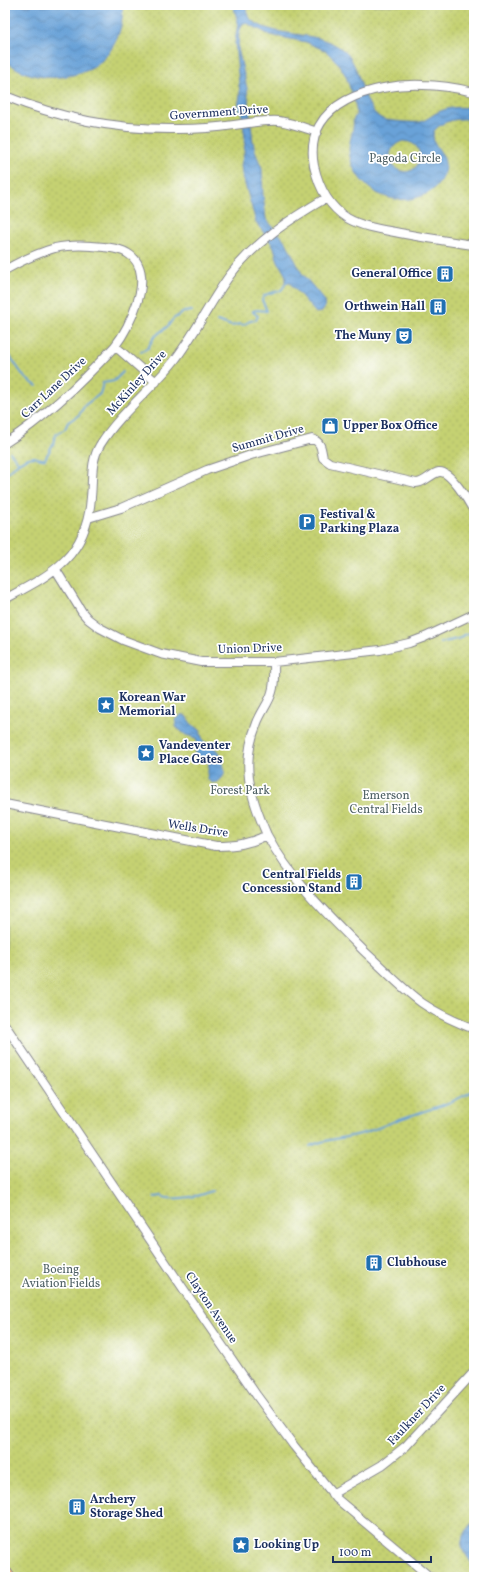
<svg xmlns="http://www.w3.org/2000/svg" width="479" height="1582" font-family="Vollkorn,serif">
  <defs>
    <pattern id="park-dots" width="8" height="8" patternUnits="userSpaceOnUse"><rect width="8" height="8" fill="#c5d172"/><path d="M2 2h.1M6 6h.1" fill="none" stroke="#a9b465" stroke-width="1.8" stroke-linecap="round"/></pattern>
    <pattern id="water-waves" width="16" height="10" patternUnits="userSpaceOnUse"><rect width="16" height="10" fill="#69a2d8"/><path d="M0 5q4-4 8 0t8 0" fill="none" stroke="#5684b2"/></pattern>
  </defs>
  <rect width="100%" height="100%" fill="#fff"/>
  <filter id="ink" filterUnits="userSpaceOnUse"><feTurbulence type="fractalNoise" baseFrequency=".025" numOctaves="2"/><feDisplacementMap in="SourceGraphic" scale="8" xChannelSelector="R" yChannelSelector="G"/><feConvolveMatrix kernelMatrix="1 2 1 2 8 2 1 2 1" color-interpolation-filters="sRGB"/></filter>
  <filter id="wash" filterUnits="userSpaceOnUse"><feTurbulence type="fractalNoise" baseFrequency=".012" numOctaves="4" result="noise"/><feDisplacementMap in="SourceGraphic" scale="16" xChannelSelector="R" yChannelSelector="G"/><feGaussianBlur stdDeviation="0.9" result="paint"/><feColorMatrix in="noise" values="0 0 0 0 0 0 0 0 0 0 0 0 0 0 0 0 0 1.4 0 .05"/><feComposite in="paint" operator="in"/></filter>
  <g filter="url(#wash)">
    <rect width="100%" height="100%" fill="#f2debf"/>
    <!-- park -->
    <path fill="url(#park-dots)" stroke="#708068" d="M5,5H474V1577H5Z"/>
    <!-- water -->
    <path fill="url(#water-waves)" stroke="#42689b" fill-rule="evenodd" d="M5,5H122C125,28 113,54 94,67C90,70 85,71 80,73C55,81 26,79 5,60Z
      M233,5H245L249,18C272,40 316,28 343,50C363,65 361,114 386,120C392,121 415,123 420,122C427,120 432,115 438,112C449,107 463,106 474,109V120C461,117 442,120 434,131C428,148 454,153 442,178C437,190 423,197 410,199C379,203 352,181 349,150C349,140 355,128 353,120L356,115V107L346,76L338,63L326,51L306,42L270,35L247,23H243L239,32L238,48L247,88L253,142L256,154L262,168L263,195L266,219L286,242L301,272L325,301L324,309L322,312L316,313L289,282L284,285L286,278L285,274L278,262L274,247L256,222L242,174L241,165L244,153L245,138L242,115L238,107L240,94L235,43L238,22ZM403,141C429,142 422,177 401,171C397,170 393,167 392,163C387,153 393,144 403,141Z
      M182,714L186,716C193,727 191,723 200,730L203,741L212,746L220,753L225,771L223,777L218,782L212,783L207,779L209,762L204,758H198L195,754V748L197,742L196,738L186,735L176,727V720Z
      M474,1521V1571V1567L461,1547L463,1536Z"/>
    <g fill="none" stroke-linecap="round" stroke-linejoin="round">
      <!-- stream -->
      <path stroke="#69a2d8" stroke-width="2" d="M217,321L232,326L239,324L243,325L250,321L256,320L258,316L253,312V311L257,310L267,311L262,300L263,297C272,288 280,297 285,284
        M5,349L25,378L37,386
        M141,352L148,348L154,337L168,326L173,319L184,312L192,311
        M10,452L18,462
        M5,475C12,468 22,458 33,457C37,457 41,460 45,459L53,444L55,435L65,429L68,422L79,415L85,405L100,394L103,383L114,381L123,372
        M440,643L461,638L464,635L474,632
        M310,1146C328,1138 342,1139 360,1134C374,1130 387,1124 400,1119C426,1110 450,1105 474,1090
        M154,1197L162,1196C169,1201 194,1197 203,1194C206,1193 208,1191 212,1191"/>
    </g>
  </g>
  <g filter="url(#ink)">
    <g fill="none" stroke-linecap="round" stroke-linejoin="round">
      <!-- street casing -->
      <g stroke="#86868e" stroke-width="10">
        <path id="street" d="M474,92C457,88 440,85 423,85C374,83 302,102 314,166C319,188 328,206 347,218C364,228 386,230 405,234C428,238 451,242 474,245
          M5,96C59,118 118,130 177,129C196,129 215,128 234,125C249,123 264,120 279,121C292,123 305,128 317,132
          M5,270C21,261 37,253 55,248C72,244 87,245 104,247C111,248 121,249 127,253C145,263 143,286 137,303C132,318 125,333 115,346C82,382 46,417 5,443
          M115,346L156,382
          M88,518L121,508L207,470L251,455L312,439C322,442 321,450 323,458L330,463L416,483C425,483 430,474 439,472C450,470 469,502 474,511
          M56,570L82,612L88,619L100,628L123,640L161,654L201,662H274L380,650L409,643L425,637L474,614
          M5,599C52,574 87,557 91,497C93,479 90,462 100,445C120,413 151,390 174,361C195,334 210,302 230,275C256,241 290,219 326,198
          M5,804L216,846C235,846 250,844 267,835C291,880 329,916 365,952C384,969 401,988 422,1003C438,1014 456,1022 474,1029
          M267,835C250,796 240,765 257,723C261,712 269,703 272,692C275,683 274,672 274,662
          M5,1025L193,1303L257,1396L294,1446L337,1499L430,1577
          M332,1494L382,1465L406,1446L474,1372"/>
      </g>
      <!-- highway casing -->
      <g stroke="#86868e" stroke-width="16">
        <path id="highway" d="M5,1574L7,1577"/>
      </g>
      <!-- street -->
      <use href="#street" stroke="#fff" stroke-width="8"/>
      <!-- highway -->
      <use href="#highway" stroke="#f9bc8a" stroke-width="14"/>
    </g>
  </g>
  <!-- icons -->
  <defs>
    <g id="building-square" transform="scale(0.9)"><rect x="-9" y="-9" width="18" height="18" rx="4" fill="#1f6fb2" stroke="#fff"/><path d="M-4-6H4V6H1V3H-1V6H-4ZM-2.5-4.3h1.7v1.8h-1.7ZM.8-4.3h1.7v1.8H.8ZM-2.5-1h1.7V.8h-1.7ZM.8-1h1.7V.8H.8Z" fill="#fff"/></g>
    <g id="theatre-square" transform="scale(0.9)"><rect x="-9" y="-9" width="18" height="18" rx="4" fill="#1f6fb2" stroke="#fff"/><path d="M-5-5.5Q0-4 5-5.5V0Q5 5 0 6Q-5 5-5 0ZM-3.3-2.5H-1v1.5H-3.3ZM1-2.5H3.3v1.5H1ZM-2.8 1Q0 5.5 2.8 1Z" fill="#fff"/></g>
    <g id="shop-square" transform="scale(0.9)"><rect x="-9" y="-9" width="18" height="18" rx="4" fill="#1f6fb2" stroke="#fff"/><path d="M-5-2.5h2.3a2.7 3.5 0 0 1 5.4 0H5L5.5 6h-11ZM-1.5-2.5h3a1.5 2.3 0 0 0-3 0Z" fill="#fff"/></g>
    <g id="parking-square" transform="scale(0.9)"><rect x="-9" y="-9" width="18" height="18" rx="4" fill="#1f6fb2" stroke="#fff"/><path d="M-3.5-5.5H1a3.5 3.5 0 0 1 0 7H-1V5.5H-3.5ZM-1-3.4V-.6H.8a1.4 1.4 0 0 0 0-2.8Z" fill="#fff"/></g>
    <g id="sight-square" transform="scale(0.9)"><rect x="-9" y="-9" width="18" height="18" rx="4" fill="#1f6fb2" stroke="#fff"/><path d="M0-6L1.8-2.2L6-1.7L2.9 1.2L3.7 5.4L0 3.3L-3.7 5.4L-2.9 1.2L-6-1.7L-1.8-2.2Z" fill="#fff"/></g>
  </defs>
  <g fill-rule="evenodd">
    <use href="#building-square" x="445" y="274"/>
    <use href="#building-square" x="438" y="307"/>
    <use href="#theatre-square" x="404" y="336"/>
    <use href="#shop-square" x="330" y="426"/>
    <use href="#parking-square" x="307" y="522"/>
    <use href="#sight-square" x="106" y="705"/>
    <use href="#sight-square" x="146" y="753"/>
    <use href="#building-square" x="354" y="882"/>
    <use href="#building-square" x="374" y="1263"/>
    <use href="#building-square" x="77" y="1507"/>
    <use href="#sight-square" x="241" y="1545"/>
  </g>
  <g text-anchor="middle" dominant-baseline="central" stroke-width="3.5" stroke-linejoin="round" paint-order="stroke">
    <!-- street labels -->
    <g font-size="12" fill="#1b2f5e" stroke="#fff">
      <text transform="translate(219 113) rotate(-4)">Government Drive</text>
      <text transform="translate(137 383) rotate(-48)">McKinley Drive</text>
      <text transform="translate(54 388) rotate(-43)">Carr Lane Drive</text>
      <text transform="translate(268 439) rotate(-16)">Summit Drive</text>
      <text transform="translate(250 649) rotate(-2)">Union Drive</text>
      <text transform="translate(198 829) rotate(9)">Wells Drive</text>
      <text transform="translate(211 1308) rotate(56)">Clayton Avenue</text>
      <text transform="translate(417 1415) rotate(-47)">Faulkner Drive</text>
    </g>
    <!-- park labels -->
    <g font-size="12" fill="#4e6064" stroke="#fff">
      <text x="405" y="159">Pagoda Circle</text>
      <text x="240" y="791">Forest Park</text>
      <text x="386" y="796">Emerson<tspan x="386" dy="14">Central Fields</tspan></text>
      <text x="61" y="1270">Boeing<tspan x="61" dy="14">Aviation Fields</tspan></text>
    </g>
    <!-- poi labels -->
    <g font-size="12" font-weight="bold" fill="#1b2f5e" stroke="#fff" text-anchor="start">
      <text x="432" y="274" text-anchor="end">General Office</text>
      <text x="425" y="307" text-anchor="end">Orthwein Hall</text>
      <text x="391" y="336" text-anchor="end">The Muny</text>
      <text x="343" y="426">Upper Box Office</text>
      <text x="320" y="515">Festival &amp;<tspan x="320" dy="14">Parking Plaza</tspan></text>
      <text x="119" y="698">Korean War<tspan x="119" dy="14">Memorial</tspan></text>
      <text x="159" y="746">Vandeventer<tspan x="159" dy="14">Place Gates</tspan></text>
      <text x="341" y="875" text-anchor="end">Central Fields<tspan x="341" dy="14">Concession Stand</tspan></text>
      <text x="387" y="1263">Clubhouse</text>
      <text x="90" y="1500">Archery<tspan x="90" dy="14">Storage Shed</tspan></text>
      <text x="254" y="1545">Looking Up</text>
    </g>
  </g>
  <!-- margin -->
  <rect width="479" height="1582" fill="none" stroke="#fff" stroke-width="20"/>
  <!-- scale -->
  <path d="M333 1556v6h98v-6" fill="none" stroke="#1b2f5e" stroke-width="2"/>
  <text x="339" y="1556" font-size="12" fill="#1b2f5e" stroke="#ffffff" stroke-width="3" paint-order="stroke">100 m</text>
</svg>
